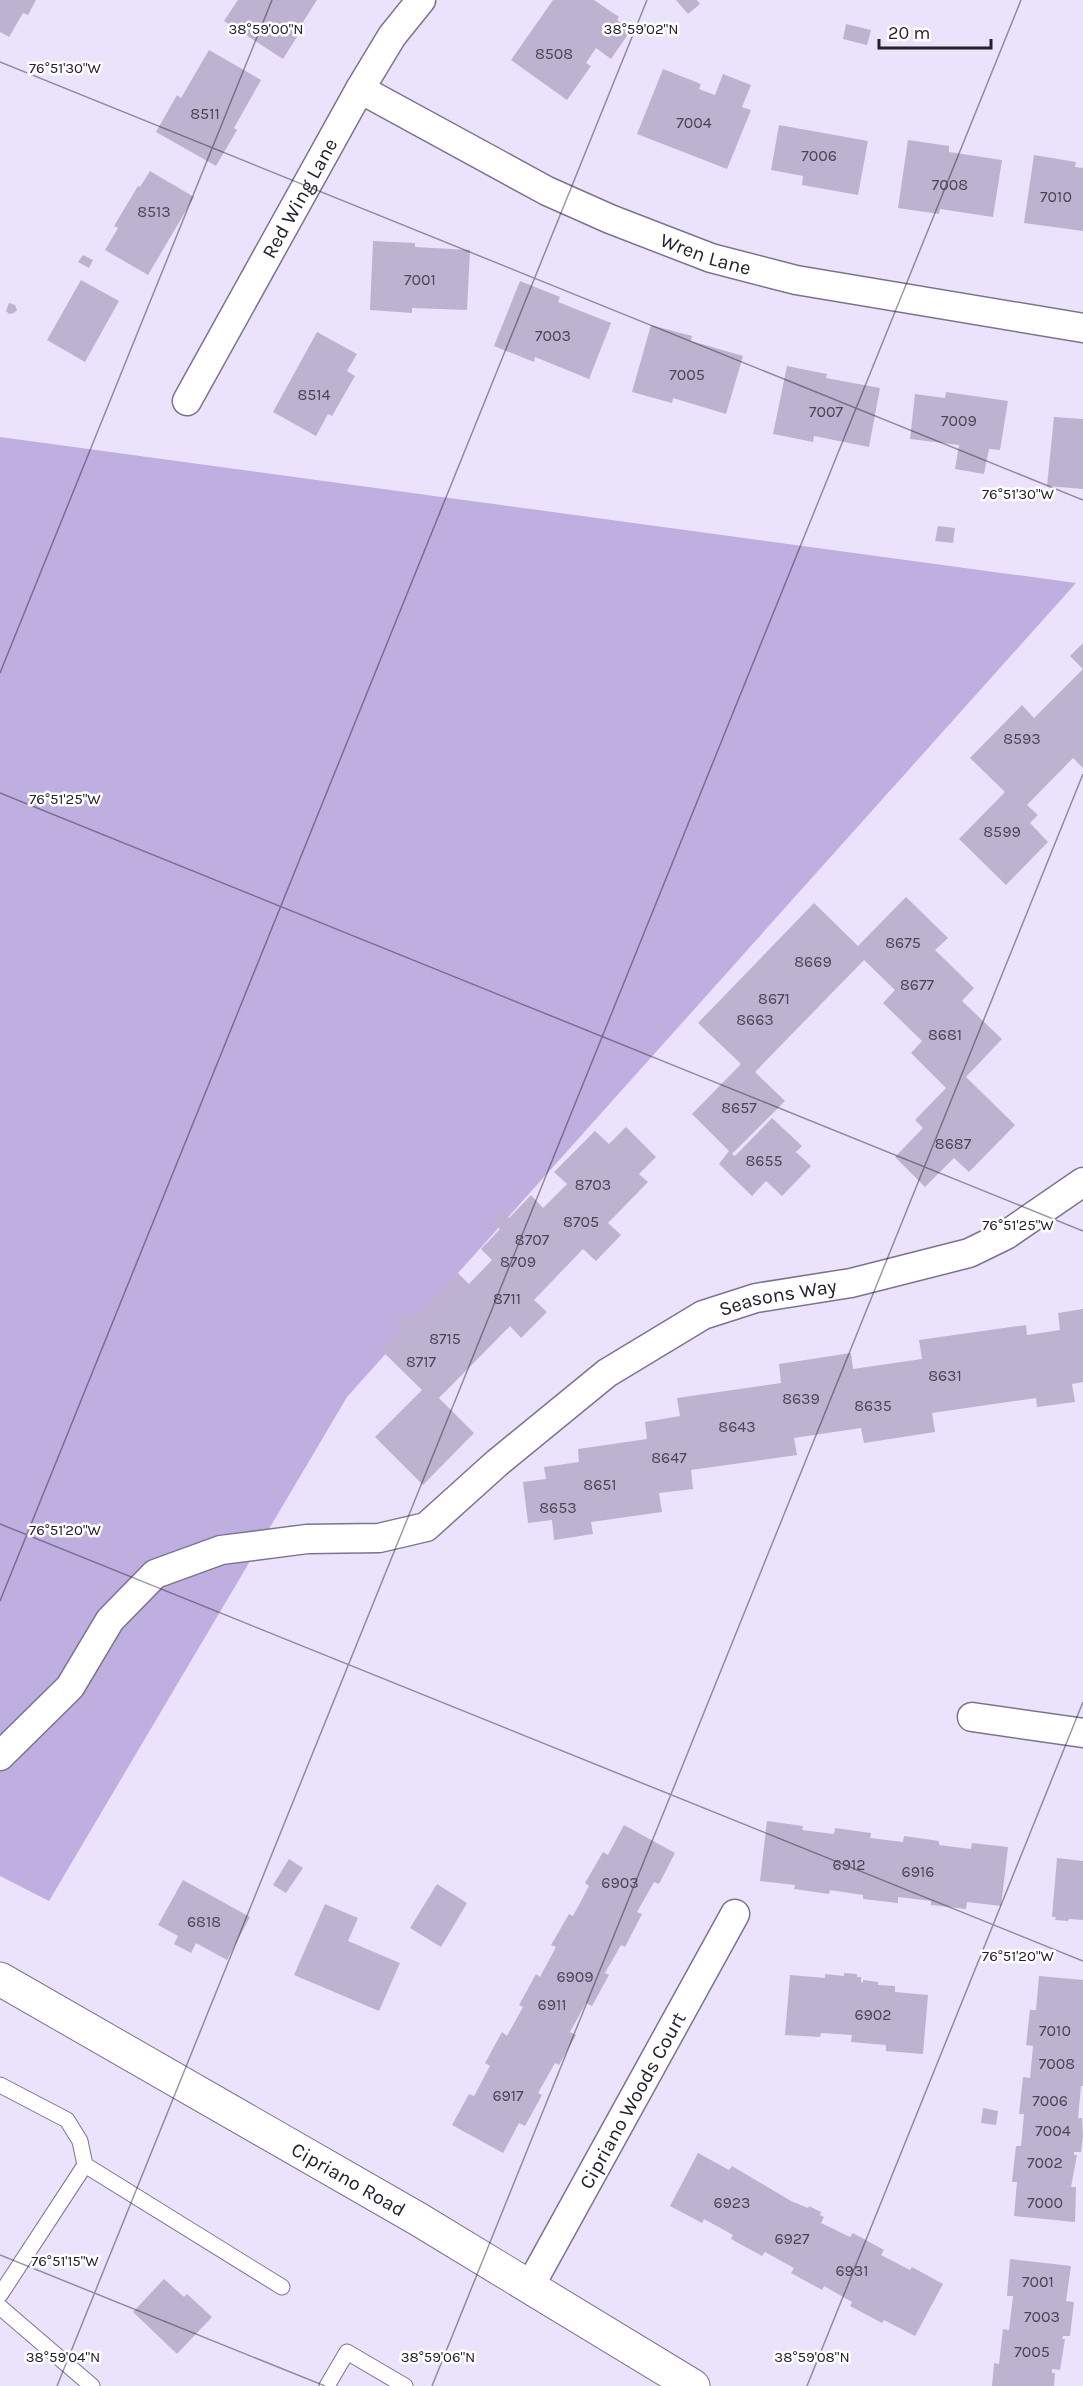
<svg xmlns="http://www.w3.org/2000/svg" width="1083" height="2386" font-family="Karla,sans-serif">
  <rect width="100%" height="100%" fill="#ebe3fb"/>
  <!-- green -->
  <path fill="#bfaee0" d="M0,437L1076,583L347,1397L49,1901L0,1876Z"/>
  <!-- building -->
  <path fill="#bdb3d0" d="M0,0H36L28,15L23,13L9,37L0,32Z
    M238,0H317L303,22L305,24L283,59L224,21Z
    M553,0H594L619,17L617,20L631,30L611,59L596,48L586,63L591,66L567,100L511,60Z
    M676,0H697L700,4L688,14Z
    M846,24L871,30L867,45L843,39Z
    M209,50L261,80L234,128L237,130L216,166L156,132L177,95L181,98Z
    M663,69L701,84L699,89L715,95L723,74L751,85L742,107L751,110L727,169L637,134Z
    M779,125L868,141L858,195L802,185L803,176L771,170Z
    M908,140L949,146V152L1002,160L993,217L940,209L939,214L898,208Z
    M1034,155L1076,162L1075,167L1083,168V231L1024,223Z
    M150,171L194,197L148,275L105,250L118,228L114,226L138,186L140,187Z
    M373,241L415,243V247L470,250L467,310L412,308V313L370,310Z
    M83,255L93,260L89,268L78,262Z
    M81,280L119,301L85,362L47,340Z
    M520,281L560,297L558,302L611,323L589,379L535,357L534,362L494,346Z
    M9,303L15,305L17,310L14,313L9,314L6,311Z
    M651,325L692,336L691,341L743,356L726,414L673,398L672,403L632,392Z
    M317,332L357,354L347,371L355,376L332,416L328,414L316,436L273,412Z
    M787,366L827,374L826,378L880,388L869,447L814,436L813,442L773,434Z
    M946,392L1008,401L1000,450L989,449L984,474L955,469L959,445L910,439L915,394L945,398Z
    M1054,417L1083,419V489L1047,486Z
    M938,526L955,528L953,543L935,541Z
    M1083,643V768L1073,758L1027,805L1038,815L1030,823L1048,842L1006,885L959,839L1005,792L970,758L1022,705L1034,718L1083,669L1070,656Z
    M906,897L948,938L935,950L974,988L962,1001L1002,1039L966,1077L1015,1125L969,1172L954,1158L925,1187L895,1157L923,1128L915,1120L946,1088L911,1053L922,1041L883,1003L895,990L864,960L755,1072L785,1101L732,1154L735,1156L772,1118L802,1146L796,1152L811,1166L782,1196L766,1181L752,1196L719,1164L729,1151L692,1114L741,1064L698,1023L814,903L858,946Z
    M626,1127L656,1157L639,1174L648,1182L608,1223L621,1235L596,1261L583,1249L534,1300L547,1312L521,1338L510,1326L439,1398L474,1433L423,1485L375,1437L422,1390L381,1350L402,1328L395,1322L405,1311L413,1318L458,1273L469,1284L492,1260L481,1249L500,1229L492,1221L502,1211L509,1218L531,1195L543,1208L567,1184L554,1172L595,1131L609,1144Z
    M1083,1309V1382L1072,1384L1075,1402L1037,1407L1036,1398L932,1413L935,1432L864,1443L861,1428L794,1438L797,1455L691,1470L693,1489L659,1493L662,1512L591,1522L593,1534L554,1540L552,1520L528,1523L523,1482L546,1479L544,1467L579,1462L578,1449L647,1439L645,1422L680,1416L677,1398L781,1383L779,1364L851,1353L853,1369L922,1359L919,1340L1026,1325L1027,1335L1060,1330L1058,1313Z
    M767,1821L803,1826L802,1830L834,1834L835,1828L871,1833L870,1838L903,1842L904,1836L939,1841V1845L971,1849L972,1843L1008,1847L1001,1906L967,1902L966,1909L931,1905V1901L898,1897V1903L863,1899V1895L830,1890L829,1894L794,1889L795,1885L760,1881Z
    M624,1825L675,1853L659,1884L654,1882L637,1912L642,1914L625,1947L621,1945L605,1973L609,1975L592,2006L586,2003L570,2032L576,2035L559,2065L555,2063L538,2093L542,2095L525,2126L519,2123L503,2153L452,2125L469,2094L474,2096L490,2066L485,2063L502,2032L507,2036L523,2007L519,2005L536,1974L540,1977L556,1947L551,1945L569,1914L573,1916L589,1886L585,1883L603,1852L608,1855Z
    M1057,1858L1083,1861V1920L1069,1919L1068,1921L1055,1920L1056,1917H1052Z
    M289,1859L303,1868L286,1893L273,1885Z
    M183,1880L250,1917L227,1960L196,1943L191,1953L174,1944L178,1936L158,1925Z
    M437,1884L467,1903L441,1947L410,1928Z
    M325,1904L358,1918L348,1941L400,1963L379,2011L294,1975Z
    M844,1973L857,1974V1977H861V1982L863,1983V1980L878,1982V1985L895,1986V1992L928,1995L923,2054L886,2051V2045L851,2042L852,2035L821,2033L820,2037L785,2035L790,1975L825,1978V1974L844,1976Z
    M1039,1976L1083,1980V2086H1081L1078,2118H1082L1083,2135L1081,2152H1074V2155H1077L1071,2187H1076L1075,2222L1014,2216L1017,2182H1012L1016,2146H1021L1024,2114H1019L1023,2077L1030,2078L1033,2046L1026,2045L1030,2010H1036Z
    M983,2108L998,2111L996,2125L981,2123Z
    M698,2153L729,2170L732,2166L791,2201L808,2208L809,2206L821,2212L820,2215L824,2217L821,2223L850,2237L853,2233L884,2250L881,2255L910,2270L912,2267L943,2284L915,2336L884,2320L882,2323L850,2306L852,2302L824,2286L822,2290L791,2273L794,2268L765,2252L762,2256L731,2239L733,2235L704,2219L702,2223L670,2206Z
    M1010,2259L1071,2266L1066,2301L1074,2302L1070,2336H1063L1062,2339H1065L1060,2370L1052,2369V2373H1055L1054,2386H992L994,2363L999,2364L1003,2329L1009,2330L1013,2296H1007Z
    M164,2279L184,2297L187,2294L212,2317L177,2354L133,2312Z"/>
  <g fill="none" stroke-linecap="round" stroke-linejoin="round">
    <!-- service casing -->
    <g stroke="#7c738e" stroke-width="17">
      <path id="service" d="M0,2085L67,2120L80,2141L85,2165
        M0,2295L85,2165L282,2287
        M0,2307L92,2386
        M327,2386L347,2352L405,2386"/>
    </g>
    <!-- minor casing -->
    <g stroke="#7c738e" stroke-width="31">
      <g id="minor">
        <path id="s1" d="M360,89L547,191L610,219L711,258L796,280L1083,328"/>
        <path id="s2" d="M187,401L360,89L392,36L421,0"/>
        <path d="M972,1717L1083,1733"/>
        <path id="s3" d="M0,1756L70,1687L110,1620L155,1574L221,1550L307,1539L379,1538L426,1527L497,1463L607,1373L703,1315L756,1298L851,1283L969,1253L1006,1235L1083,1182"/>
        <path id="s4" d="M530,2286L735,1914"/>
      </g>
    </g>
    <!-- tertiary casing -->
    <g stroke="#7c738e" stroke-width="35">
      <g id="tertiary">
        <path id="s5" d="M0,1979L418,2219L693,2386"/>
      </g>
    </g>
    <!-- service -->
    <use href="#service" stroke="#fff" stroke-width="15"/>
    <!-- minor -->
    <use href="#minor" stroke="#fff" stroke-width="28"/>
    <!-- tertiary -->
    <use href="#tertiary" stroke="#fff" stroke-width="33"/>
  </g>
  <!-- ticks -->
  <path fill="none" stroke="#24212b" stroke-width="1.5" stroke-opacity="0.45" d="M0,62L1083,500M0,673L272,0M0,793L1083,1231M0,1524L1083,1961M0,1601L647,0M0,2255L325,2386M57,2386L1021,0M432,2386L1083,774M807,2386L1083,1702"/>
  <g text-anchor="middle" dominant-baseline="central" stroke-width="5" stroke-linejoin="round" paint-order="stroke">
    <!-- number labels -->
    <g font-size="16" fill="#4a4654">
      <text x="554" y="53">8508</text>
      <text x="205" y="113">8511</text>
      <text x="694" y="122">7004</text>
      <text x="819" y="155">7006</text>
      <text x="950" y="184">7008</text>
      <text x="1056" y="196">7010</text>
      <text x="154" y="211">8513</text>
      <text x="420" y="279">7001</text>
      <text x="553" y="335">7003</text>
      <text x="687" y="374">7005</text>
      <text x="314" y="394">8514</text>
      <text x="826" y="411">7007</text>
      <text x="959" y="420">7009</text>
      <text x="1022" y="738">8593</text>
      <text x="1002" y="831">8599</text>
      <text x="903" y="942">8675</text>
      <text x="813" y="961">8669</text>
      <text x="917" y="984">8677</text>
      <text x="774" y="998">8671</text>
      <text x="755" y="1019">8663</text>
      <text x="945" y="1034">8681</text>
      <text x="739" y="1107">8657</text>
      <text x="953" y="1143">8687</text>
      <text x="764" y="1160">8655</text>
      <text x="593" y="1184">8703</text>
      <text x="581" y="1221">8705</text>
      <text x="532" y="1239">8707</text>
      <text x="518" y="1261">8709</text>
      <text x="507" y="1298">8711</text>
      <text x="445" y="1338">8715</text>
      <text x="421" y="1361">8717</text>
      <text x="945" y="1375">8631</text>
      <text x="801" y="1398">8639</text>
      <text x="873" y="1405">8635</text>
      <text x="737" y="1426">8643</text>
      <text x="669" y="1457">8647</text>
      <text x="600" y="1484">8651</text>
      <text x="558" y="1507">8653</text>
      <text x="849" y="1864">6912</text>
      <text x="918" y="1871">6916</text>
      <text x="620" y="1882">6903</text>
      <text x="204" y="1921">6818</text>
      <text x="575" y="1976">6909</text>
      <text x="552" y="2004">6911</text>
      <text x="873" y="2014">6902</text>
      <text x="1055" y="2030">7010</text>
      <text x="1057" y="2063">7008</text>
      <text x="508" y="2095">6917</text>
      <text x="1050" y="2100">7006</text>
      <text x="1053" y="2130">7004</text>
      <text x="1045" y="2162">7002</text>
      <text x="732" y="2202">6923</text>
      <text x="1045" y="2202">7000</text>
      <text x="792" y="2238">6927</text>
      <text x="852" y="2270">6931</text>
      <text x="1038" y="2281">7001</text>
      <text x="1042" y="2316">7003</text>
      <text x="1032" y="2351">7005</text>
    </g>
    <!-- street labels -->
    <g font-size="20" fill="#24212b" stroke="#fff">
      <text stroke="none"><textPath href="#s2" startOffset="232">Red Wing Lane</textPath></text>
      <text stroke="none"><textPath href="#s1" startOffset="384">Wren Lane</textPath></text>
      <text stroke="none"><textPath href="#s3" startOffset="945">Seasons Way</textPath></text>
      <text stroke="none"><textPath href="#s4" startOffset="212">Cipriano Woods Court</textPath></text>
      <text stroke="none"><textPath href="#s5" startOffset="402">Cipriano Road</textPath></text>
    </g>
  </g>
  <g font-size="15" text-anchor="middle" fill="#24212b" stroke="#fff" stroke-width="5" stroke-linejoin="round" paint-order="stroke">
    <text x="266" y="34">38°59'00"N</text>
    <text x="641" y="34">38°59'02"N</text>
    <text x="65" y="73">76°51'30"W</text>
    <text x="1018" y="499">76°51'30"W</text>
    <text x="65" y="804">76°51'25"W</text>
    <text x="1018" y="1230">76°51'25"W</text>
    <text x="65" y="1535">76°51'20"W</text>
    <text x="1018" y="1961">76°51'20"W</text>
    <text x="65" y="2266">76°51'15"W</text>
    <text x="63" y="2362">38°59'04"N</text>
    <text x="438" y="2362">38°59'06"N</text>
    <text x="812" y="2362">38°59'08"N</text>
  </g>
  <!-- scale -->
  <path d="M879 39v9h112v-9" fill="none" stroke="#24212b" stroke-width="3"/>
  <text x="888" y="39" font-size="18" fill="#24212b" stroke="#ffffff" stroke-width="4.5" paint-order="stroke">20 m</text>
</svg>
